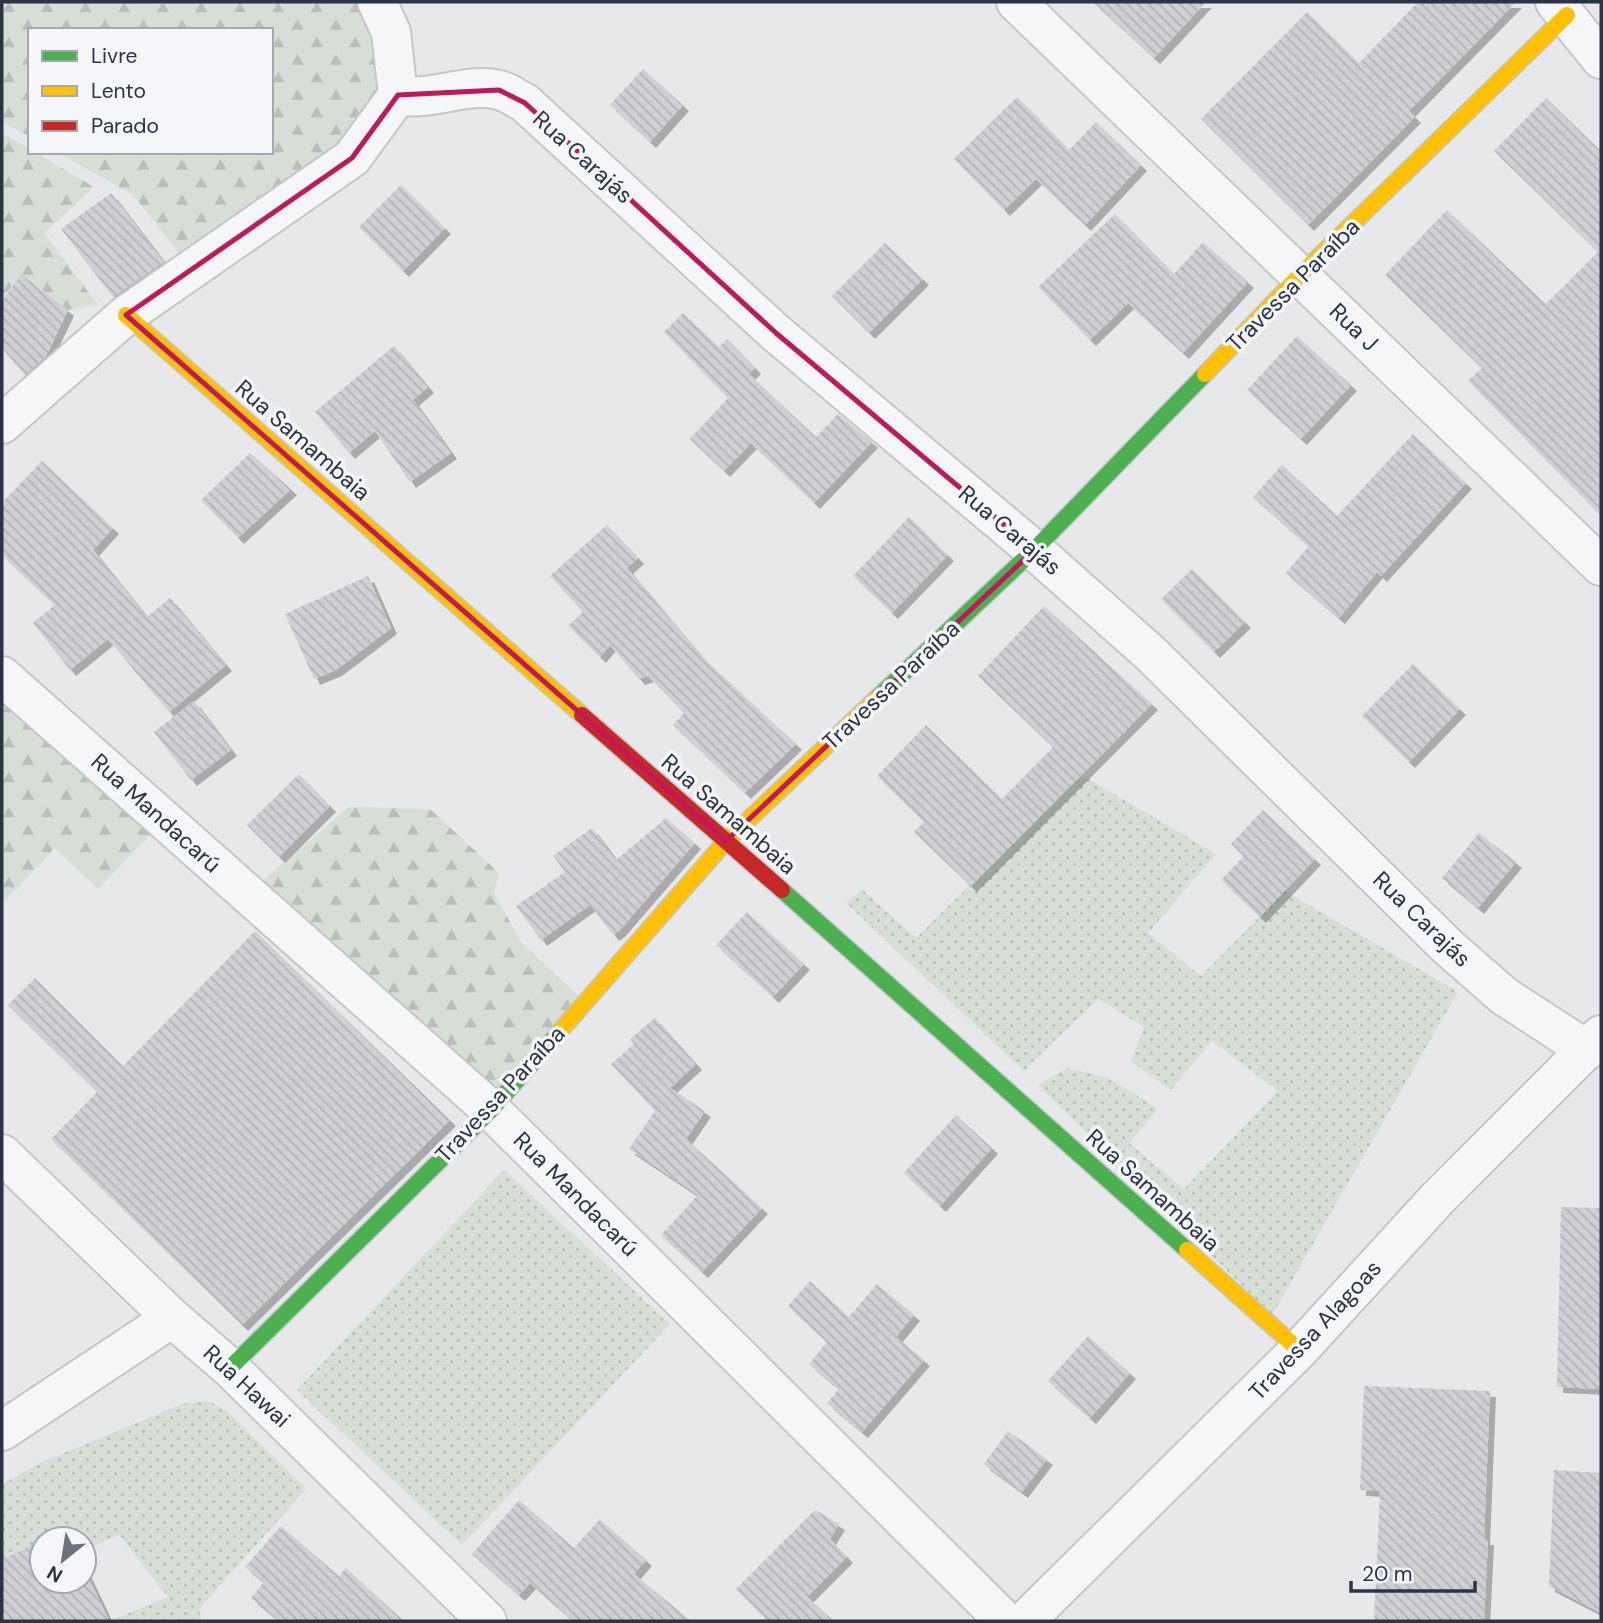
<svg xmlns="http://www.w3.org/2000/svg" width="1603" height="1623" font-family="'DM Sans',sans-serif">
  <defs>
    <pattern id="grass-dots" width="8" height="8" patternUnits="userSpaceOnUse" patternTransform="scale(1.75)"><rect width="8" height="8" fill="#d6ded6"/><path d="M2 2h.1M6 6h.1" fill="none" stroke="#b8bfb9" stroke-width="1.8" stroke-linecap="round"/></pattern>
    <pattern id="forest-firs" width="22" height="20" patternUnits="userSpaceOnUse" patternTransform="scale(1.75)"><rect width="22" height="20" fill="#d6ded6"/><path d="M5 1l3.5 6h-7zM16 11l3.5 6h-7z" fill="#b8bfb9"/></pattern>
    <pattern id="building-back-hatch" width="6" height="6" patternUnits="userSpaceOnUse" patternTransform="scale(1.75)"><rect width="6" height="6" fill="#ced0d3"/><path d="M-1 5l2 2M0 0l6 6M5-1l2 2" fill="none" stroke="#b1b3b6"/></pattern>
    <filter id="shadow"><feDropShadow dx="6" dy="6" stdDeviation="0" flood-color="#0004"/></filter>
  </defs>
  <rect width="100%" height="100%" fill="#e6e8ea"/>
  <!-- grass -->
  <path fill="url(#grass-dots)" d="M1082,775L1216,854L1148,933L1201,976L1285,891L1458,992L1272,1315L1038,1085L1068,1068L1109,1078L1158,1109L1129,1143L1184,1189L1278,1091L1212,1041L1171,1090L1131,1062L1144,1027L1098,999L1024,1071L846,903L862,889L916,938Z
    M504,1170L670,1324L462,1545L297,1390Z
    M208,1401L226,1410L306,1489L199,1609L202,1621H109L168,1597L119,1535L84,1550V1539H68L63,1530L2,1560V1484L40,1463L182,1404Z"/>
  <!-- forest -->
  <path fill="url(#forest-firs)" d="M2,2H364L388,93L338,154L193,270L133,195L57,152H271V30H30V137L2,121Z
    M2,133L30,149V152H35L94,187L44,233L98,305L68,310L22,274L2,298Z
    M2,689L153,832L98,889L55,848L2,904Z
    M349,807L430,809L499,873L494,893L521,942L585,1002L497,1103L252,890Z"/>
  <!-- building -->
  <path fill="url(#building-back-hatch)" filter="url(#shadow)" d="M1093,2H1206L1154,58Z
    M1418,2H1516L1409,111L1415,117L1308,225L1201,119L1307,12L1359,63Z
    M643,69L683,105L650,142L610,105Z
    M1017,97L1069,150L1096,122L1141,165L1085,225L1036,179L1004,210L954,159Z
    M1546,98L1601,151V516L1468,381L1482,368L1385,275L1447,210L1546,304L1598,252L1494,151Z
    M401,185L445,228L403,271L359,227Z
    M111,193L164,262L113,297L61,229Z
    M1115,214L1174,274L1203,242L1248,282L1183,353L1128,303L1090,340L1038,287Z
    M885,243L923,279L869,333L832,296Z
    M21,274L68,310L46,356L25,375L2,348V301Z
    M683,313L719,347L727,339L755,368L749,374L816,437L838,414L872,442L814,503L751,443L724,471L690,439L728,398L664,332Z
    M1297,336L1351,385L1301,439L1247,390Z
    M394,346L428,387L413,400L451,453L410,482L375,431L349,453L315,412Z
    M1413,434L1466,483L1381,576L1377,572L1339,618L1286,573L1309,546L1253,497L1282,465L1337,516Z
    M250,453L291,489L238,538L201,500Z
    M42,461L113,528L93,550L147,617L170,598L226,665L169,712L108,639L70,670L33,623L55,605L2,555V503Z
    M909,517L948,555L892,613L853,576Z
    M607,525L638,558L627,568L701,656L796,744L745,793L673,725L684,713L648,676L639,679L610,645L600,657L568,626L583,612L550,576Z
    M1192,569L1245,622L1214,652L1161,599Z
    M368,576L391,628L336,670L314,679L285,614Z
    M1044,606L1152,704L971,886L914,832L924,822L877,776L926,725L1002,799L1053,747L978,676Z
    M1413,664L1460,709L1409,762L1362,716Z
    M194,701L231,750L191,780L154,732Z
    M299,774L330,806L279,857L247,825Z
    M1263,810L1315,859L1260,917L1221,880L1244,856L1231,844Z
    M666,818L695,843L619,931L613,935L590,905L541,940L516,906L565,872L553,856L592,828L616,860Z
    M1479,833L1516,862L1478,908L1442,878Z
    M747,912L804,964L773,997L716,945Z
    M255,931L450,1120L242,1325L51,1139L97,1092L8,1005L35,978L123,1066Z
    M655,1018L696,1064L670,1088L705,1111L686,1139L762,1208L702,1272L661,1235L698,1195L629,1149L655,1111L611,1064L634,1044L630,1039Z
    M956,1115L992,1148L940,1206L904,1173Z
    M1561,1207L1601,1208V1389L1557,1387Z
    M810,1281L849,1317L877,1284L914,1315L896,1337L924,1360L862,1432L827,1403L839,1389L809,1364L827,1342L788,1306Z
    M1088,1336L1130,1373L1090,1418L1048,1381Z
    M1364,1386L1490,1391L1484,1539H1488L1484,1621H1374L1380,1491L1360,1490Z
    M1008,1431L1047,1459L1022,1492L984,1464Z
    M1554,1470L1601,1473V1613L1549,1586Z
    M519,1500L574,1548L600,1519L646,1560L634,1574L691,1621H573L530,1583L519,1595L472,1554Z
    M815,1510L839,1524L830,1539L847,1557L807,1597L834,1621H768L736,1589Z
    M281,1526L339,1576L346,1568L404,1621H279L251,1598L264,1582L245,1567Z
    M63,1529L68,1539H44Z
    M42,1540V1581H84V1568L109,1621H2V1560Z"/>
  <g fill="none" stroke-linecap="round" stroke-linejoin="round">
    <!-- street casing -->
    <g stroke="#c4c6c8" stroke-width="42">
      <path id="street" d="M1016,2L1601,566
        M1555,2L1601,59
        M398,95C431,102 465,82 499,90C508,92 517,99 525,103L776,333L1034,550L1150,653L1448,947L1504,996L1587,1050
        M2,424L126,315L352,158L398,95L391,32L377,2
        M2,676L491,1110L1005,1621
        M2,1154L172,1318L230,1368L487,1621
        M2,1431L172,1318
        M1025,1621L1299,1350L1438,1198L1601,1035"/>
    </g>
    <!-- fast casing -->
    <g stroke="#c4c6c8" stroke-width="19">
      <path id="fast" d="M876,699L1034,550L1205,374
        M782,890L1187,1250
        M230,1368L491,1110L561,1030"/>
    </g>
    <!-- slow casing -->
    <g stroke="#c4c6c8" stroke-width="19">
      <path id="slow" d="M126,315L582,715
        M1205,374L1300,275L1567,15
        M561,1030L726,841L876,699
        M1187,1250L1299,1350"/>
    </g>
    <!-- jam casing -->
    <g stroke="#c4c6c8" stroke-width="19">
      <path id="jam" d="M582,715L782,890"/>
    </g>
    <!-- street -->
    <use href="#street" stroke="#f5f6f7" stroke-width="38"/>
    <!-- fast -->
    <use href="#fast" stroke="#4caf50" stroke-width="16"/>
    <!-- slow -->
    <use href="#slow" stroke="#ffc107" stroke-width="16"/>
    <!-- jam -->
    <use href="#jam" stroke="#c62828" stroke-width="16"/>
  </g>
  <!-- marked area -->
  <path fill="none" stroke="#c2185b" stroke-width="5" stroke-linejoin="round" d="M499,90L525,103L776,333L1034,550L726,841L126,315L352,158L398,95Z"/>
  <g text-anchor="middle" dominant-baseline="central" stroke-width="7" stroke-linejoin="round" paint-order="stroke">
    <!-- street labels -->
    <g font-size="23" fill="#2b3445" stroke="#f4f6f9">
      <text transform="translate(583 157) rotate(42)">Rua Carajás</text>
      <text transform="translate(1293 285) rotate(-45)">Travessa Paraíba</text>
      <text transform="translate(1354 327) rotate(44)">Rua J</text>
      <text transform="translate(303 440) rotate(41)">Rua Samambaia</text>
      <text transform="translate(1010 530) rotate(40)">Rua Carajás</text>
      <text transform="translate(891 685) rotate(-43)">Travessa Paraíba</text>
      <text transform="translate(156 813) rotate(42)">Rua Mandacarú</text>
      <text transform="translate(729 814) rotate(41)">Rua Samambaia</text>
      <text transform="translate(1422 919) rotate(44)">Rua Carajás</text>
      <text transform="translate(500 1094) rotate(-47)">Travessa Paraíba</text>
      <text transform="translate(1153 1190) rotate(42)">Rua Samambaia</text>
      <text transform="translate(576 1194) rotate(45)">Rua Mandacarú</text>
      <text transform="translate(1315 1330) rotate(-47)">Travessa Alagoas</text>
      <text transform="translate(247 1386) rotate(43)">Rua Hawai</text>
    </g>
  </g>
  <!-- border -->
  <rect width="1603" height="1623" fill="none" stroke="#2b3445" stroke-width="7"/>
  <!-- legend -->
  <rect x="28" y="28" width="245" height="126" fill="#f4f6f9" stroke="#a4a8b1" stroke-width="2"/>
  <rect x="42" y="51" width="35" height="10" fill="#4caf50" stroke="#a4a8b1" stroke-width="2"/>
  <text x="91" y="63" font-size="21" fill="#2b3445">Livre</text>
  <rect x="42" y="86" width="35" height="10" fill="#ffc107" stroke="#a4a8b1" stroke-width="2"/>
  <text x="91" y="98" font-size="21" fill="#2b3445">Lento</text>
  <rect x="42" y="121" width="35" height="10" fill="#c62828" stroke="#a4a8b1" stroke-width="2"/>
  <text x="91" y="133" font-size="21" fill="#2b3445">Parado</text>
  <!-- north arrow -->
  <g transform="translate(63 1560) rotate(210)"><circle r="33" fill="#f4f6f9" stroke="#a4a8b1" stroke-width="2"/>
  <path d="M0-5L12 26L0 18L-12 26Z" fill="#6c737f"/>
  <text y="-10" font-size="19" font-weight="bold" text-anchor="middle" fill="#2b3445">N</text>
  </g>
  <!-- scale -->
  <path d="M1351 1581v10h124v-10" fill="none" stroke="#2b3445" stroke-width="3.5"/>
  <text x="1362" y="1581" font-size="21" fill="#2b3445" stroke="#f4f6f9" stroke-width="5" paint-order="stroke">20 m</text>
</svg>
